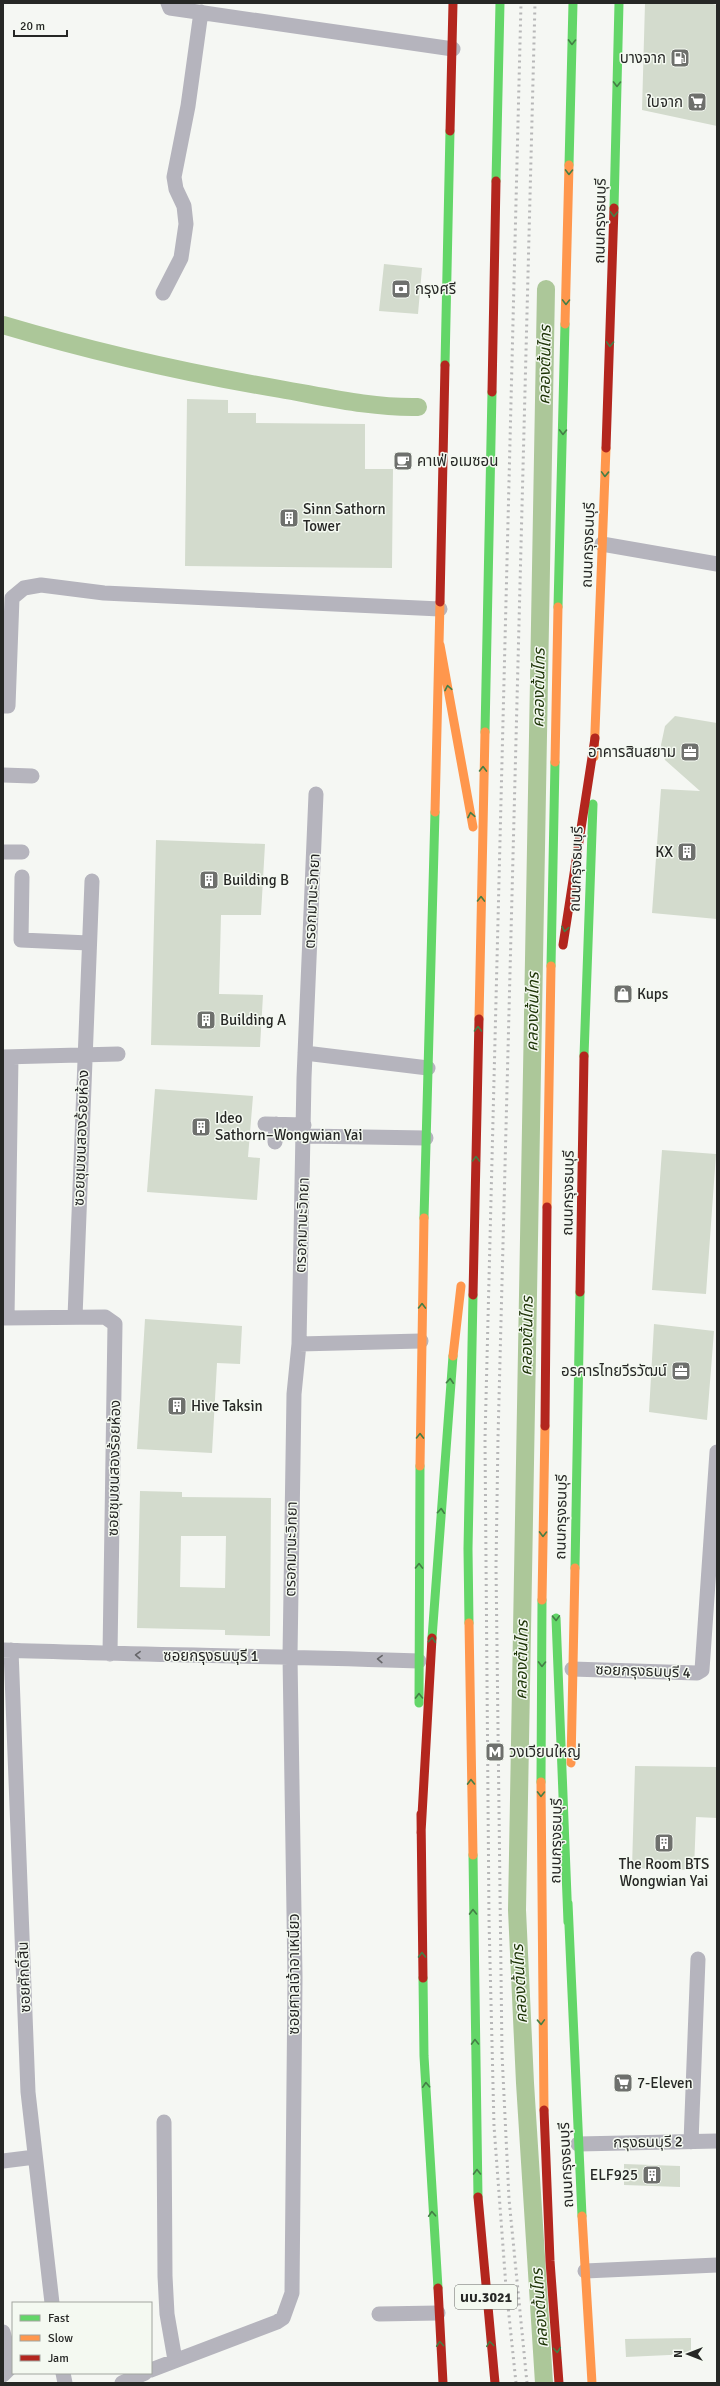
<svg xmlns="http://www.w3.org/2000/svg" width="720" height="2386" font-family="Signika,'Noto Sans Thai',sans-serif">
  <rect width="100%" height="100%" fill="#f5f7f3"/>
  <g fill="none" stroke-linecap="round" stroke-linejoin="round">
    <!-- canal -->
    <path stroke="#acc799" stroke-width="18" d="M3,325C94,352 186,373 280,389C326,397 371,408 418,407
      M544,2383L525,2083L517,1910L546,289"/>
  </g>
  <!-- building -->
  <path fill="#d3dbcd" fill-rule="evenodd" d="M645,3H708L717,5V126L642,110Z
    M384,264L422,268L418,314L379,311Z
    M187,399L228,400V413H256V423L365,424V469H393L392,568L185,566Z
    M675,716L717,723V919L652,913L661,789L700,791L665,760L661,745L665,726Z
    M156,840L265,844L261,915H221L219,994L263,995L260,1047L151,1045Z
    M155,1089L253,1096L248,1157L260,1158L257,1200L147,1192Z
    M662,1150L716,1154L706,1294L652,1290Z
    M145,1319L242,1326L240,1364L217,1363L212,1453L137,1449Z
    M654,1324L714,1331L707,1420L649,1412Z
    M140,1491L182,1492V1497L271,1498L270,1636L225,1635V1630L137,1628ZM181,1536H226L225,1588L180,1587Z
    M635,1766L717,1767V1818L696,1817L694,1870L632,1868Z
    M624,2164L680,2166V2187L624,2185Z
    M691,2338V2354L626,2357L625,2339Z"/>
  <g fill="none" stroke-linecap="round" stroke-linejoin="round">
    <!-- street -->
    <path stroke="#b5b4bd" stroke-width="15" d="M168,3L170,8L453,49
      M163,293L181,258L186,224L184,206L176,189L174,177L188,106L201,12
      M602,544L717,564
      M3,706H8L12,598L24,588L41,585L104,593L440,609
      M3,775L32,776
      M3,852H22
      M22,877L21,940L89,943
      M305,1053L428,1068
      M3,1057L118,1054
      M265,1124L304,1125
      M304,1136L426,1138
      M275,1142L276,1124
      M75,1317L92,881
      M3,1318L105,1317L115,1324L110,1654
      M7,1318L11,1057
      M299,1344L421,1341
      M3,1650C142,1655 280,1656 419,1661
      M11,1650L28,2092L52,2303
      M572,1669L697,1673L702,1670L717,1452
      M164,2122L165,2276L167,2314L175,2360
      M691,2142L698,1959
      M578,2144L717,2141
      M3,2161L35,2157
      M585,2271L717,2265
      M379,2314L438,2313
      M3,2332L12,2366L3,2375
      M151,2370L277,2322L283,2318L292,2293L295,1977L290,1656L294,1394L299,1344L304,1078L316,794
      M63,2373L65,2383
      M122,2383L145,2373"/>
    <!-- fast -->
    <path stroke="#63d668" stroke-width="9" d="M569,165L573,3
      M496,181L500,3
      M614,208L619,3
      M445,365L450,131
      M558,607L565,324
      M485,732L492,392
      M551,966L555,762
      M584,1056L593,804
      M424,1218L435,812
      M575,1568L580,1292
      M556,1618L568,1922
      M469,1623L468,1549L473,1295
      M432,1638L453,1356
      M419,1703L420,1466
      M541,1782L542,1600
      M473,1855L478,2197
      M568,1903L582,2216
      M423,1978L424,2056L438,2288"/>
    <!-- slow -->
    <path stroke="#ff974d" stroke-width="9" d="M565,324L569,165
      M440,645L473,827
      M594,757L606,448
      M555,762L558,607
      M435,812L440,602
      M479,1019L485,732
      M547,1207L551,966
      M453,1356L461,1286
      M420,1466L424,1218
      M542,1600L545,1426
      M469,1623L473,1855
      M571,1763L575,1568
      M541,1782L544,2110
      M582,2216L592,2383"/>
    <!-- jam -->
    <path stroke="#b3261e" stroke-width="9" d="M450,131L453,3
      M492,392L496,181
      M606,448L614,208
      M440,602L445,365
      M563,945L595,738
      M580,1292L584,1056
      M473,1295L479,1019
      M545,1426L547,1207
      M421,1814L423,1978
      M421,1833L432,1638
      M544,2110L550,2261L559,2383
      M478,2197L495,2383
      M438,2288L443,2383"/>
    <!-- rail -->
    <path stroke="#b7b7b8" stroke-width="3" stroke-dasharray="2 4" stroke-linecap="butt" d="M516,2383L506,2287L494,2126L489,1920L485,1439L521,3
      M527,2383L509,2199L502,2054L496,1566L498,1438L535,3"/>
  </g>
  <!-- one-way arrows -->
  <defs><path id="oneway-chevron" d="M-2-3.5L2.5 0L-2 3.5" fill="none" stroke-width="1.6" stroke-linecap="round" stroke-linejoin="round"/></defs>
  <g stroke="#447e46">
    <use href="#oneway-chevron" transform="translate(572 42) rotate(91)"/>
    <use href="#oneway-chevron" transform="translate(617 84) rotate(91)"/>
    <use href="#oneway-chevron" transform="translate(569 172) rotate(91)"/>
    <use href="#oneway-chevron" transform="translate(614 214) rotate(91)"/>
    <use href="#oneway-chevron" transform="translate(566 302) rotate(91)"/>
    <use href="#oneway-chevron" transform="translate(610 344) rotate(92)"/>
    <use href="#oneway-chevron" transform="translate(563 432) rotate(91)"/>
    <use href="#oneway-chevron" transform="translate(605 474) rotate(92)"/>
    <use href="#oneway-chevron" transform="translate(448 688) rotate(-101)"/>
    <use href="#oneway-chevron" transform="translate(483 769) rotate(-89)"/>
    <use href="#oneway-chevron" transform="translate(471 815) rotate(-101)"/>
    <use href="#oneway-chevron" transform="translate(481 899) rotate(-89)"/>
    <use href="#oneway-chevron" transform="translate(565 929) rotate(99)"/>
    <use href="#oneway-chevron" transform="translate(478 1029) rotate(-89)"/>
    <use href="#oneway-chevron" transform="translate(476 1159) rotate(-89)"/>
    <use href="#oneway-chevron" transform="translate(422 1306) rotate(-89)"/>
    <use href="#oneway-chevron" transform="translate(450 1381) rotate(-86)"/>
    <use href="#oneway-chevron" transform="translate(420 1436) rotate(-89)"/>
    <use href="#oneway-chevron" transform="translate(441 1511) rotate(-86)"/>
    <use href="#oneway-chevron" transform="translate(543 1534) rotate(91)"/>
    <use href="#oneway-chevron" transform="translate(419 1566) rotate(-89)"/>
    <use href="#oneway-chevron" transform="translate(556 1618) rotate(88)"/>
    <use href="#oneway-chevron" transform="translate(432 1640) rotate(-86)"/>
    <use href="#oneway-chevron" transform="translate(542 1664) rotate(91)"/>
    <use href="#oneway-chevron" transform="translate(419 1696) rotate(-91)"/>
    <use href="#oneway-chevron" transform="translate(471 1782) rotate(-91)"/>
    <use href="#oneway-chevron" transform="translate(541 1794) rotate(91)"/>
    <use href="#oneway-chevron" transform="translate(473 1912) rotate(-91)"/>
    <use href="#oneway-chevron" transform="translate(422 1955) rotate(-91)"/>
    <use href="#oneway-chevron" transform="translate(541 2022) rotate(88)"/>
    <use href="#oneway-chevron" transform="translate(475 2042) rotate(-91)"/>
    <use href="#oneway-chevron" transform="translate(426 2085) rotate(-93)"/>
    <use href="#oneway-chevron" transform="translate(477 2172) rotate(-91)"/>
    <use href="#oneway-chevron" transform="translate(432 2214) rotate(-93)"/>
    <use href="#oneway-chevron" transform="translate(440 2344) rotate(-94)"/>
    <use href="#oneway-chevron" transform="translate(490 2344) rotate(-97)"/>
    <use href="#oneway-chevron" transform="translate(557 2350) rotate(85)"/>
  </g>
  <g stroke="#666669">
    <use href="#oneway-chevron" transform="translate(138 1655) rotate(-178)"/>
    <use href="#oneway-chevron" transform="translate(380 1659) rotate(-178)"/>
  </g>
  <!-- icons -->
  <defs>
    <g id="fuel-square" transform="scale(1)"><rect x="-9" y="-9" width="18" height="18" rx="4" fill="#6e706d" stroke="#f4f9f1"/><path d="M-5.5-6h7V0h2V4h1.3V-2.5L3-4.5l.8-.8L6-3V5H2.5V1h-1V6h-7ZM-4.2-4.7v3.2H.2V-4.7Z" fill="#fff"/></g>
    <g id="supermarket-square" transform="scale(1)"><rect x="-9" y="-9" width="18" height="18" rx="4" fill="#6e706d" stroke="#f4f9f1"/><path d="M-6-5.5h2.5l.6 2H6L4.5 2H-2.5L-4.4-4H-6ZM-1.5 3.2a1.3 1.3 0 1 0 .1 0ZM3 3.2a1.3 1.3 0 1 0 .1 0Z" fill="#fff"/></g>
    <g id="bank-square" transform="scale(1)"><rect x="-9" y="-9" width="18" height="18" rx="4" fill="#6e706d" stroke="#f4f9f1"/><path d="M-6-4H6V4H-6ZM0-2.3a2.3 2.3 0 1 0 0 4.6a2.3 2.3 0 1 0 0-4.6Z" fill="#fff"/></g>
    <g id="cafe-square" transform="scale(1)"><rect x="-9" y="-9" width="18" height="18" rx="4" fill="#6e706d" stroke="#f4f9f1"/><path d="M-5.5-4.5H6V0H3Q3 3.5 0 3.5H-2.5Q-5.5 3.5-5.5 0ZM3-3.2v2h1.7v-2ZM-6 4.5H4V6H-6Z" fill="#fff"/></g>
    <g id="building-square" transform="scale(1)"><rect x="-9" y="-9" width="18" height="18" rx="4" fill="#6e706d" stroke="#f4f9f1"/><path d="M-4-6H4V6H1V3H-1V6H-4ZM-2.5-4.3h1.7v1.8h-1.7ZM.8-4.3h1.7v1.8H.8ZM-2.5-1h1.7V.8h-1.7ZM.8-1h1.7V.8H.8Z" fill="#fff"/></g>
    <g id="office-square" transform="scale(1)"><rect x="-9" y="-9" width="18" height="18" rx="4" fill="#6e706d" stroke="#f4f9f1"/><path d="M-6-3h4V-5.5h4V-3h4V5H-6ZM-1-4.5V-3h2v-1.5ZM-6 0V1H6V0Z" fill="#fff"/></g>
    <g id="shop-square" transform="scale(1)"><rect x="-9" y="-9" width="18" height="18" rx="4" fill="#6e706d" stroke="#f4f9f1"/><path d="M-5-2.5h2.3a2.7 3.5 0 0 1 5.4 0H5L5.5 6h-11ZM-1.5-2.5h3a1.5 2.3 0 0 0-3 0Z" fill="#fff"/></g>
    <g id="metro-square" transform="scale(1)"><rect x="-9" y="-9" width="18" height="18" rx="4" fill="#6e706d" stroke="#f4f9f1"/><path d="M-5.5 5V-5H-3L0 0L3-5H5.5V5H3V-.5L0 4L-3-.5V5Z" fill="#fff"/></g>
  </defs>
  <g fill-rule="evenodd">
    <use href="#fuel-square" x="680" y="58"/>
    <use href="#supermarket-square" x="697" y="102"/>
    <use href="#bank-square" x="401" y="289"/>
    <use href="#cafe-square" x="403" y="461"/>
    <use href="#building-square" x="289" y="518"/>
    <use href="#office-square" x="690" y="752"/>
    <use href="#building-square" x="687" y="852"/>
    <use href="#building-square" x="209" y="880"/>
    <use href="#shop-square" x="623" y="994"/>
    <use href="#building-square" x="206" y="1020"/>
    <use href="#building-square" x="201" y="1127"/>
    <use href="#office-square" x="681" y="1371"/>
    <use href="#building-square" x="177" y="1406"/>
    <use href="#metro-square" x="495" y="1752"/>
    <use href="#building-square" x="664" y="1843"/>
    <use href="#supermarket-square" x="623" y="2083"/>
    <use href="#building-square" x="652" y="2175"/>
  </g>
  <g text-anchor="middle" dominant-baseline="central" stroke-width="3" stroke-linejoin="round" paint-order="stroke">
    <!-- shield labels -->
    <rect fill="#f4f9f1" stroke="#646662" stroke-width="1" x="455" y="2285" width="62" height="24" rx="3"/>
    <g font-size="14" font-weight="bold" fill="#262725">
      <text x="486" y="2297">นบ.3021</text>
    </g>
    <!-- poi labels -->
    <g font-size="15" fill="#262725" stroke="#f4f9f1" text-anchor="start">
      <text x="666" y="58" text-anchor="end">บางจาก</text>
      <text x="683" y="102" text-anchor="end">ใบจาก</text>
      <text x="415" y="289">กรุงศรี</text>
      <text x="417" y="461">คาเฟ่ อเมซอน</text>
      <text x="303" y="509">Sinn Sathorn<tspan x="303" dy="17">Tower</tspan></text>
      <text x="676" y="752" text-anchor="end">อาคารสินสยาม</text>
      <text x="673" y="852" text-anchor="end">KX</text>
      <text x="223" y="880">Building B</text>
      <text x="637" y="994">Kups</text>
      <text x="220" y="1020">Building A</text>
      <text x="215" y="1118">Ideo<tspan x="215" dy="17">Sathorn–Wongwian Yai</tspan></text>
      <text x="667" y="1371" text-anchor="end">อรคารไทยวีรวัฒน์</text>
      <text x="191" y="1406">Hive Taksin</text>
      <text x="509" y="1752">วงเวียนใหญ่</text>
      <text x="664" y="1864" text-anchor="middle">The Room BTS<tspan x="664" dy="17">Wongwian Yai</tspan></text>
      <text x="637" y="2083">7-Eleven</text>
      <text x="638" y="2175" text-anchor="end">ELF925</text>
    </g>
    <!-- street labels -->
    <g font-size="15" fill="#262725" stroke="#f4f9f1">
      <text transform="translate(600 221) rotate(-89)">ถนนกรุงธนบุรี</text>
      <text transform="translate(588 545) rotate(-88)">ถนนกรุงธนบุรี</text>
      <text transform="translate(576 869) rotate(-88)">ถนนกรุงธนบุรี</text>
      <text transform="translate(312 901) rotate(-87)">ตรอกมานะวิทยา</text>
      <text transform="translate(81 1138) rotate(-88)">ซอยชุมชนสองร้อยห้อง</text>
      <text transform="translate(568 1193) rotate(-89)">ถนนกรุงธนบุรี</text>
      <text transform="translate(302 1225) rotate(-88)">ตรอกมานะวิทยา</text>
      <text transform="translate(114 1468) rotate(-89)">ซอยชุมชนสองร้อยห้อง</text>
      <text transform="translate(561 1517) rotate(-89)">ถนนกรุงธนบุรี</text>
      <text transform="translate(291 1549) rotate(-89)">ตรอกมานะวิทยา</text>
      <text x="211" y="1656">ซอยกรุงธนบุรี 1</text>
      <text transform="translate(643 1671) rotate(2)">ซอยกรุงธนบุรี 4</text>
      <text transform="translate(556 1841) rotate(-89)">ถนนกรุงธนบุรี</text>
      <text transform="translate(294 1974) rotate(-90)">ซอยศาลเจ้าอาเหนียว</text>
      <text transform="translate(24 1977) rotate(-92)">ซอยศักดิ์สิน</text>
      <text transform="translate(648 2142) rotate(-1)">กรุงธนบุรี 2</text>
      <text transform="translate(566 2165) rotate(-93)">ถนนกรุงธนบุรี</text>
    </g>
    <!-- water labels -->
    <g font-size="16" font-style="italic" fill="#1b3204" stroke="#f4f9f1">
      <text transform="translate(545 365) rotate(-89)">คลองต้นไทร</text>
      <text transform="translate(539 688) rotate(-89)">คลองต้นไทร</text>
      <text transform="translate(533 1012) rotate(-89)">คลองต้นไทร</text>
      <text transform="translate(527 1336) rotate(-89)">คลองต้นไทร</text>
      <text transform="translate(522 1660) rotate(-89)">คลองต้นไทร</text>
      <text transform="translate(520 1984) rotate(-93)">คลองต้นไทร</text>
      <text transform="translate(540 2308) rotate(-94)">คลองต้นไทร</text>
    </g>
  </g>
  <!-- border -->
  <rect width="720" height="2386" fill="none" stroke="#262725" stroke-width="8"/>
  <!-- legend -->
  <rect x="12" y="2302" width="140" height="72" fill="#f4f9f1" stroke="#a2a59f"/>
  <rect x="20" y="2315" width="20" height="6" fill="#63d668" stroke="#a2a59f"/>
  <text x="48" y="2322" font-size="12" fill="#262725">Fast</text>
  <rect x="20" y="2335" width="20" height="6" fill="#ff974d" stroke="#a2a59f"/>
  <text x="48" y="2342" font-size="12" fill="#262725">Slow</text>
  <rect x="20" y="2355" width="20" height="6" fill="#b3261e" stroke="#a2a59f"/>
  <text x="48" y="2362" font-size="12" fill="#262725">Jam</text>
  <!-- north arrow -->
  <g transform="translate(688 2354) rotate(270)" stroke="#f4f9f1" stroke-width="3" paint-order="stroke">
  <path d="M0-3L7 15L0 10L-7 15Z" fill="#262725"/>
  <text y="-6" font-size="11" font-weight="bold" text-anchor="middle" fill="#262725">N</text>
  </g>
  <!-- scale -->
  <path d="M14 30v6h53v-6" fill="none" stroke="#262725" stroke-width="2"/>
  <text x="20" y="30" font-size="12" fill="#262725" stroke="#f4f9f1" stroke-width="3" paint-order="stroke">20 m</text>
</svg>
